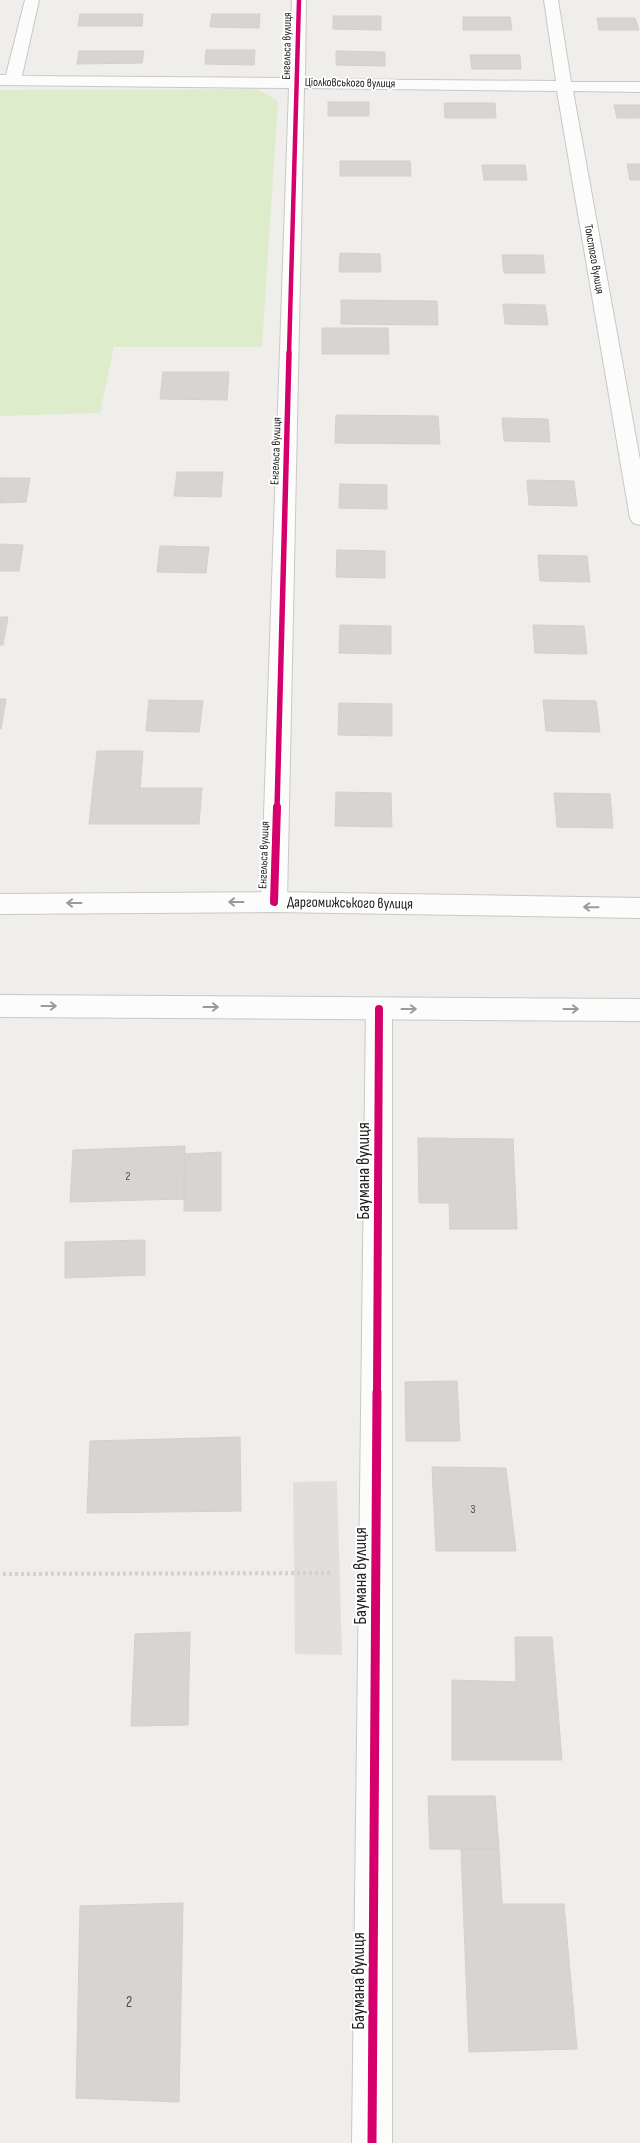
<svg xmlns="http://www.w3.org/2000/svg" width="640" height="2143" font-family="'Sofia Sans Condensed',sans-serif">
  <rect width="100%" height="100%" fill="#f0eeeb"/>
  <!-- grass -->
  <path fill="#ddeccb" d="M257,89L278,101L262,347H114L100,413L0,416V90Z"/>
  <!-- parking -->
  <path fill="#e0dfde" d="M337,1481L342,1655L295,1654L293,1482Z"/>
  <!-- building -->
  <path fill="#d7d4d2" stroke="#d3d0cc" d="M80,14H143L142,26H78Z
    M212,14H260L259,28L210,27Z
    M333,16H381V30L333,29Z
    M463,17H510L512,30H463Z
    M597,18H635L639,30H599Z
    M206,50H255L254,65L205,64Z
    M79,51H144L142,63L77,64Z
    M336,51L385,52V66L336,65Z
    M470,55H520L521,69H472Z
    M328,102H369V116H328Z
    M444,103H495L496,118H445Z
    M614,105H640V118H617Z
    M340,161H410L411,176H340Z
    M627,164H640V180H630Z
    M482,165H525L527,180H484Z
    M340,253L380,254L381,272H339Z
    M502,255H543L545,273H504Z
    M341,300L437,301L438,325L341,324Z
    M503,304L545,305L548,325L505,324Z
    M322,328H388L389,354H322Z
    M163,372H229L227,400L160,399Z
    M336,415L438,416L440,444L335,443Z
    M502,418L548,419L550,442L504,441Z
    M177,472H223L221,497L174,496Z
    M0,478H30L26,502L0,503Z
    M527,480L574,481L577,506L529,505Z
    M340,484L387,485V509L339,508Z
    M0,544L23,545L19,571H0Z
    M160,546L209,547L206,573L157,572Z
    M337,550L385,551V578L336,577Z
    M538,555L587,556L590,582L540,581Z
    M0,617H8L3,645H0Z
    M340,625L391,626V654L339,653Z
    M533,625L584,626L587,654L535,653Z
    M0,699H6L1,729H0Z
    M149,700L203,701L199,732L146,731Z
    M543,700L596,701L600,732L546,731Z
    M339,703L392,704V736L338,735Z
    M97,751H143L140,788H202L199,824H89Z
    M336,792L391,793L392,827L335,826Z
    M554,793L610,794L613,828L557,827Z
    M418,1138L513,1139L517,1229H450L449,1203H419Z
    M185,1146L184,1199L70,1202L73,1150Z
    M221,1152V1211H184V1154Z
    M145,1240V1275L65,1278V1242Z
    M457,1381L460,1441H406L405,1382Z
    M240,1437L241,1511L87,1513L90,1441Z
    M432,1467L506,1468L516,1551H436Z
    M190,1632L188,1725L131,1726L135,1634Z
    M515,1637H552L562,1760H452V1680L516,1682Z
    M428,1796H495L499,1849H430Z
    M461,1849H499L502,1904H564L577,2049L469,2052Z
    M183,1903L179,2102L76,2098L80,1906Z"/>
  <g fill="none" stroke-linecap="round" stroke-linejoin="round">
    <!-- minor casing -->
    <g stroke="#c9c8c7" stroke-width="2">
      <path id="minor" d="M25,0H39L22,76L289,78L292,0H306L305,79L556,81L544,0H558L571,82H640V92L573,91L640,460V525L633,523L630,518L557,91L304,88L287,902L283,909L274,912L265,909L261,902L289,88L0,85V75H6Z
        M379,998L388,1001L392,1009V2143H352L366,1009L370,1001Z"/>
    </g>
    <!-- tertiary casing -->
    <g stroke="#c9c8c7" stroke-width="2">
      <path id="tertiary" d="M274,892L640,898V918L274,912L0,914V894Z
        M0,995L640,999V1021L0,1017Z"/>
    </g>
    <!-- path -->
    <path stroke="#dccecd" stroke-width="4" stroke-dasharray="3 3" stroke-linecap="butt" d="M3,1574L332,1573"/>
    <!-- minor -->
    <use href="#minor" fill="#fdfcfc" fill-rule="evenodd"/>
    <!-- tertiary -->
    <use href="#tertiary" fill="#fdfcfc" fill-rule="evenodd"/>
    <!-- cycleway-far3 casing -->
    <g stroke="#fff" stroke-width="6">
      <path id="cycleway-far3" d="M289,354L299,0"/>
    </g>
    <!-- cycleway-far2 casing -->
    <g stroke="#fff" stroke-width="8">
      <path id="cycleway-far2" d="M277,809L289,353"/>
    </g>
    <!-- cycleway-far1 casing -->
    <g stroke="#fff" stroke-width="11">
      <path id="cycleway-far1" d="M274,902L277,807
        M377,1393L379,1009"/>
    </g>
    <!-- cycleway casing -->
    <g stroke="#fff" stroke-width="12">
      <path id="cycleway" d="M372,2143L377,1392"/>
    </g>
    <!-- cycleway-far3 -->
    <use href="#cycleway-far3" stroke="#d6006c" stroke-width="4.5"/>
    <!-- cycleway-far2 -->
    <use href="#cycleway-far2" stroke="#d6006c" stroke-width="5.5"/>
    <!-- cycleway-far1 -->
    <use href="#cycleway-far1" stroke="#d6006c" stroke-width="8"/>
    <!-- cycleway -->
    <use href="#cycleway" stroke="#d6006c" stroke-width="9"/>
  </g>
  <!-- one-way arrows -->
  <defs><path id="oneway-shaft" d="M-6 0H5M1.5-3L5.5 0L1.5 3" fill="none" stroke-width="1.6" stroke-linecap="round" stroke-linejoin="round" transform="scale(1.25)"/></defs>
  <g stroke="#9a9a9a">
    <use href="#oneway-shaft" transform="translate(236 902) rotate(180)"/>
    <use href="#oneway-shaft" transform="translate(74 903) rotate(180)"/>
    <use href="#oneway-shaft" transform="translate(591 907) rotate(-179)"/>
    <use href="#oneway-shaft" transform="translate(49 1006)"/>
    <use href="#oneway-shaft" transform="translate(211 1007)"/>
    <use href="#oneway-shaft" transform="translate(409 1009)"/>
    <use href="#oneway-shaft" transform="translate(571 1009)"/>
  </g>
  <g text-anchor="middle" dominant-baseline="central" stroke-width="4" stroke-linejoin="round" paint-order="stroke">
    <!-- far-street labels -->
    <g font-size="12" fill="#222" stroke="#fff">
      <text transform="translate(287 46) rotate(-89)">Енгельса вулиця</text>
      <text transform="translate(350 83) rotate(1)">Ціолковського вулиця</text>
      <text transform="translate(594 259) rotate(80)">Толстого вулиця</text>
      <text transform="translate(276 451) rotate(-88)">Енгельса вулиця</text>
      <text transform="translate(264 855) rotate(-88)">Енгельса вулиця</text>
    </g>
    <!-- number labels -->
    <g font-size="12" fill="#4f4e4e">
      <text x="128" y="1176">2</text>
      <text x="473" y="1509">3</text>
    </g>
    <!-- street labels -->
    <g font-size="15" fill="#222" stroke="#fff">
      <text transform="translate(350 903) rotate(1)">Даргомижського вулиця</text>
    </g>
    <!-- near-number labels -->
    <g font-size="15" fill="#4f4e4e">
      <text x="129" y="2002">2</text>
    </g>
    <!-- near-street labels -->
    <g font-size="18" fill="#222" stroke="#fff">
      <text transform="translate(363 1171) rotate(-90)">Баумана вулиця</text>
      <text transform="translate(360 1576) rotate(-90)">Баумана вулиця</text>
      <text transform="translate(358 1981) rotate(-90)">Баумана вулиця</text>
    </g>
  </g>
</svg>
